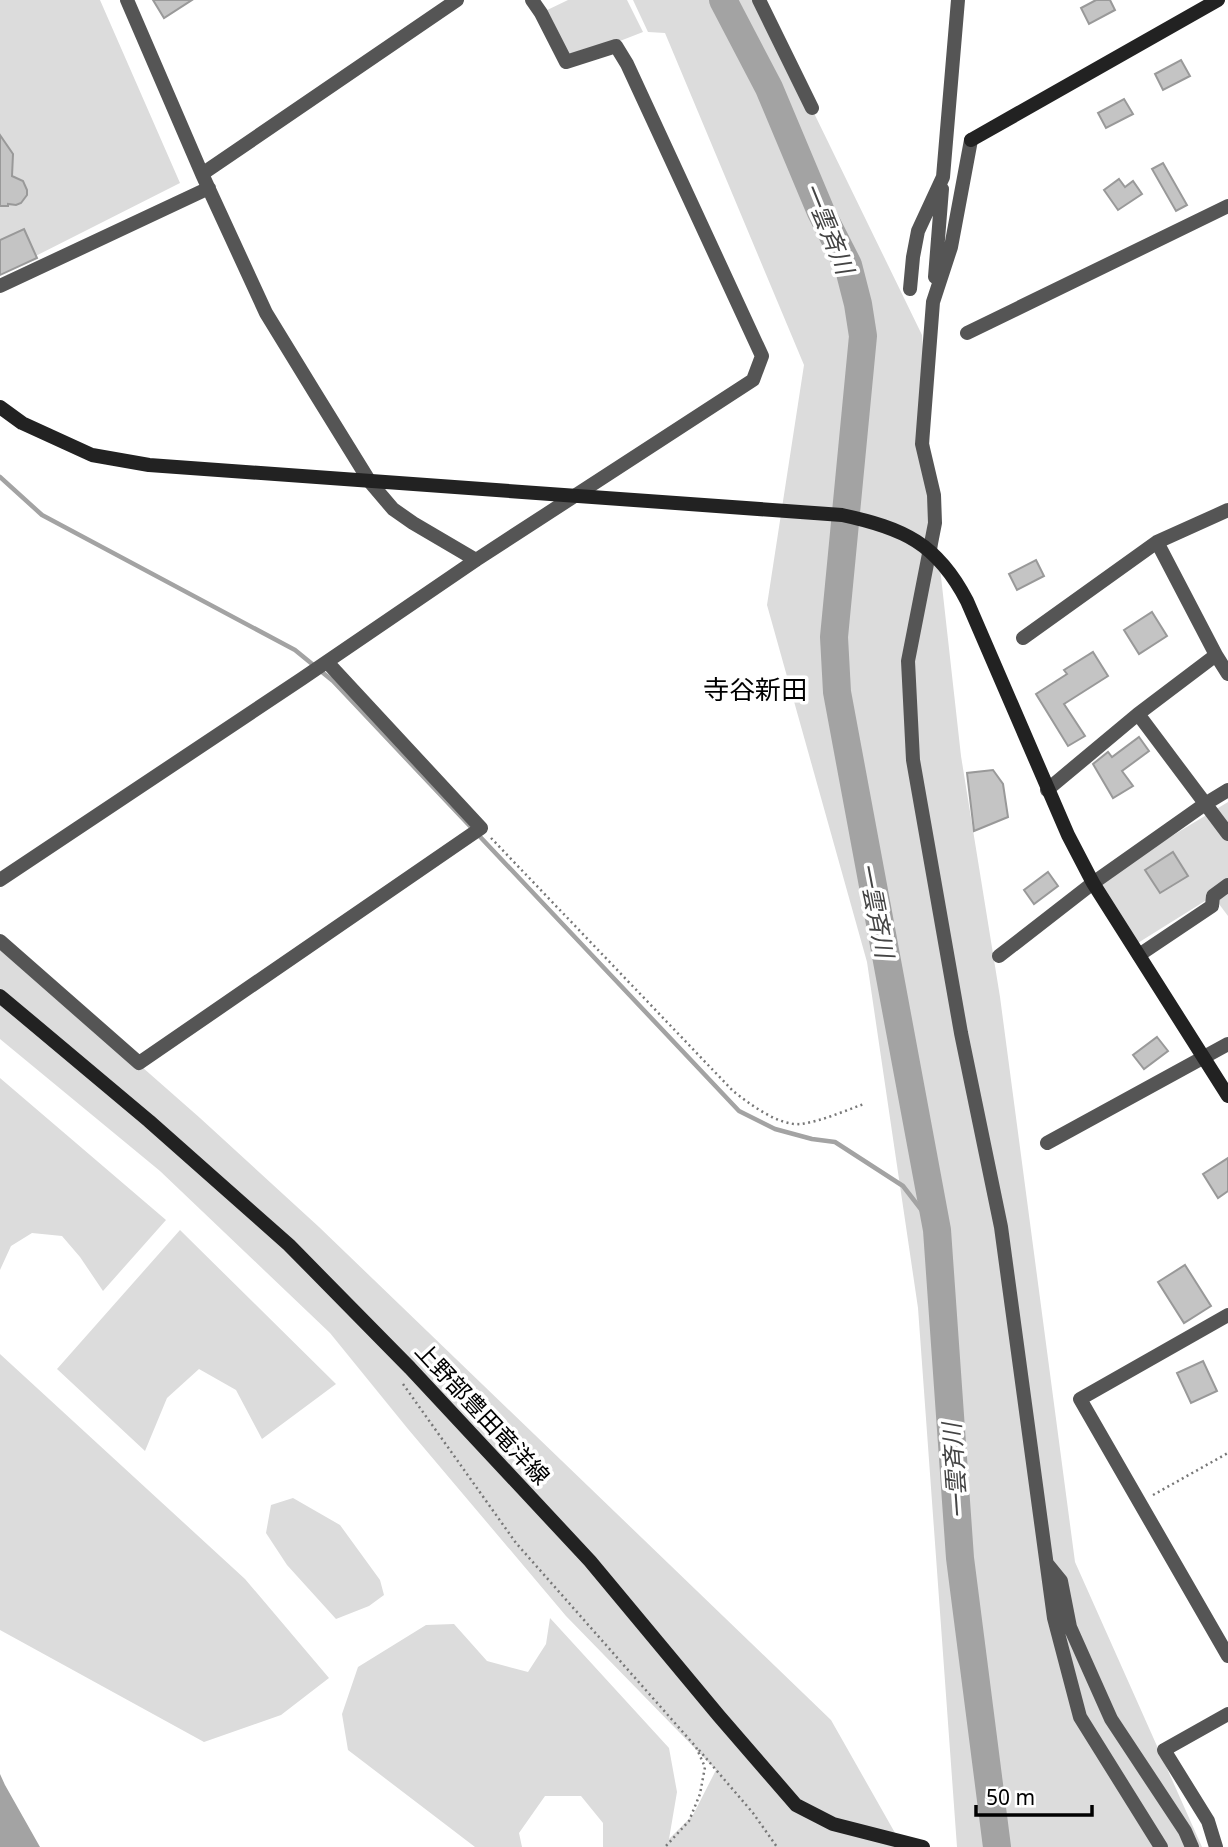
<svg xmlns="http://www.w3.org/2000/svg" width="1228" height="1847" font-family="'Noto Sans','Noto Sans JP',sans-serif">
  <rect width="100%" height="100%" fill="#fff"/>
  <!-- green -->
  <path fill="#dcdcdc" d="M0,0H100L180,183L0,274Z
    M568,0H627L643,32L566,62L541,13Z
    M633,0H759L922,335L935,523L961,756L1000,997L1075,1562L1202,1847H957L918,1308L867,962L767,605L804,365L665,33L648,32Z
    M1228,802V916L1213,896L1133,946L1094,883Z
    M0,942L200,1118L319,1227L831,1720L903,1847H603V1823L581,1796H545L519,1833L522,1847H475L348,1750L342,1714L358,1667L426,1625L454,1624L487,1661L528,1672L546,1644L550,1618L669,1748L677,1792L669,1839L693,1815L716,1770L566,1616L408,1429L330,1333L160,1171L0,1039Z
    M0,1078L166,1220L103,1291L80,1257L62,1236L32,1233L11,1246L0,1270Z
    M180,1230L336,1384L262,1439L236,1390L199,1369L167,1398L145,1451L57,1369Z
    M0,1354L245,1579L329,1678L281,1715L204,1742L0,1630Z
    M293,1498L340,1525L380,1580L384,1595L369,1606L336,1619L287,1565L266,1533L271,1505Z"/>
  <!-- water -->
  <path fill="#a3a3a3" d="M0,1774L5,1785L40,1847H0Z"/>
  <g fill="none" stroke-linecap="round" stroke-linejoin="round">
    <!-- stream -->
    <path stroke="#a3a3a3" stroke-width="4.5" d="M0,477L42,515L295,650L333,681L739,1111L775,1129L812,1139L835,1142L903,1186L937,1230"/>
    <!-- river -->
    <path stroke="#a3a3a3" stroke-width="28" d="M723,0L769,88L821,212L848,265L858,304L863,336L834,637L837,692L937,1230L960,1558L997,1847"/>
  </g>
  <!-- building -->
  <path fill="#c4c4c4" stroke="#999" stroke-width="2" d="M153,0H192L164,18Z
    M1096,0H1110L1115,10L1089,24L1081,8Z
    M1181,60L1190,76L1163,90L1155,74Z
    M1124,99L1133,114L1106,128L1098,113Z
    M0,135L13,154L12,176L23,181L27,190V195L21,203L16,205L8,204V206H0Z
    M1163,163L1187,205L1176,211L1152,169Z
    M1119,179L1125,187L1133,181L1142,194L1118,210L1104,190Z
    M24,229L37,258L0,275V240Z
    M1036,560L1044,576L1017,590L1009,574Z
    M1152,612L1167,636L1139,654L1124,630Z
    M1093,652L1108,676L1064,704L1085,736L1068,746L1036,694L1067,674L1064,670Z
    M1139,737L1149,751L1122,771L1133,786L1113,798L1093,764L1108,752L1112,757Z
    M993,770L1003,784L1008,817L974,831L967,773Z
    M1173,852L1188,876L1160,893L1145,870Z
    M1048,872L1058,886L1034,904L1024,890Z
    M1157,1037L1168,1051L1144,1069L1133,1055Z
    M1228,1158V1191L1218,1198L1203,1174Z
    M1185,1265L1211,1306L1184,1323L1158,1282Z
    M1203,1361L1217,1391L1191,1403L1177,1373Z"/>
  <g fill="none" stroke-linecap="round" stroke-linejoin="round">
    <!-- path -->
    <path stroke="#777" stroke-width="2.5" stroke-dasharray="2 3.5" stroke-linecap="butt" d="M491,838L733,1091C750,1104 778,1126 801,1124C822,1121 844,1111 864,1104
      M403,1384L516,1543L696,1747L705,1767L700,1794L689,1821L665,1847
      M1153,1495L1228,1453
      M699,1750L753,1813L777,1847"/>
    <!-- street -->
    <path stroke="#555" stroke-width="14" d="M127,0L202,174L266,313L315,393L370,482L393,509L413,523L476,560
      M759,0L812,108
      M971,140L951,247L933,302L922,444L934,495L935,523L908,661L913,760L961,1033L1001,1227L1054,1618L1080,1717L1161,1847
      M202,174L457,0
      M935,277L942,189
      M0,286L209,188
      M910,289L913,257L918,231L943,177L958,0
      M967,333L1228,206
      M1157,542L1216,655L1228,674
      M1023,638L1157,542L1228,510
      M1138,714L1228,834
      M1047,790L1138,714L1216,655
      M0,880L303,678L476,560L753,380L762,356L627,64L616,46L566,62L541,13L532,0
      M0,941L139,1063L481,828L327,662
      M1139,955L1212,906L1213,896L1228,885
      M999,956L1093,883L1205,804L1228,790
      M1047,1143L1228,1044
      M1228,1315L1080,1399L1228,1656
      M1048,1565L1061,1581L1070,1627L1111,1719L1185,1831L1192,1847
      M1216,1847L1208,1821L1164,1750L1228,1714"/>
    <!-- secondary -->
    <path stroke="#222" stroke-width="14" d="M971,140L1218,0
      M0,407L22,423L92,455L149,465L842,515C903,528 937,543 967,601L1068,835L1093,883L1228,1096
      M0,996L149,1121L289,1245L410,1368L590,1561L719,1716L796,1805L833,1824L923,1847"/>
  </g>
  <g text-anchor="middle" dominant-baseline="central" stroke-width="7" stroke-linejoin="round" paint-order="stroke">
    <!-- street labels -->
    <g font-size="23" fill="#000" stroke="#fff">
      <text transform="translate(483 1413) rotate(47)">上野部豊田竜洋線</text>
    </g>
    <!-- water labels -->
    <g font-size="24" font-style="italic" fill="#444" stroke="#fff">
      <text transform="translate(829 228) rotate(68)">一雲斉川</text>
      <text transform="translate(877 910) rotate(79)">一雲斉川</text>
      <text transform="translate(954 1471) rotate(-94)">一雲斉川</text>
    </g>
    <!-- quarter labels -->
    <g font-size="26" fill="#000" stroke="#fff">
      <text x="755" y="689">寺谷新田</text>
    </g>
  </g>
  <!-- scale -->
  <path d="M976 1805v10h116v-10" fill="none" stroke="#000000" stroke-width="3.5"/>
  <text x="986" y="1805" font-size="21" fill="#000000" stroke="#ffffff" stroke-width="5" paint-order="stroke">50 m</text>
</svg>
